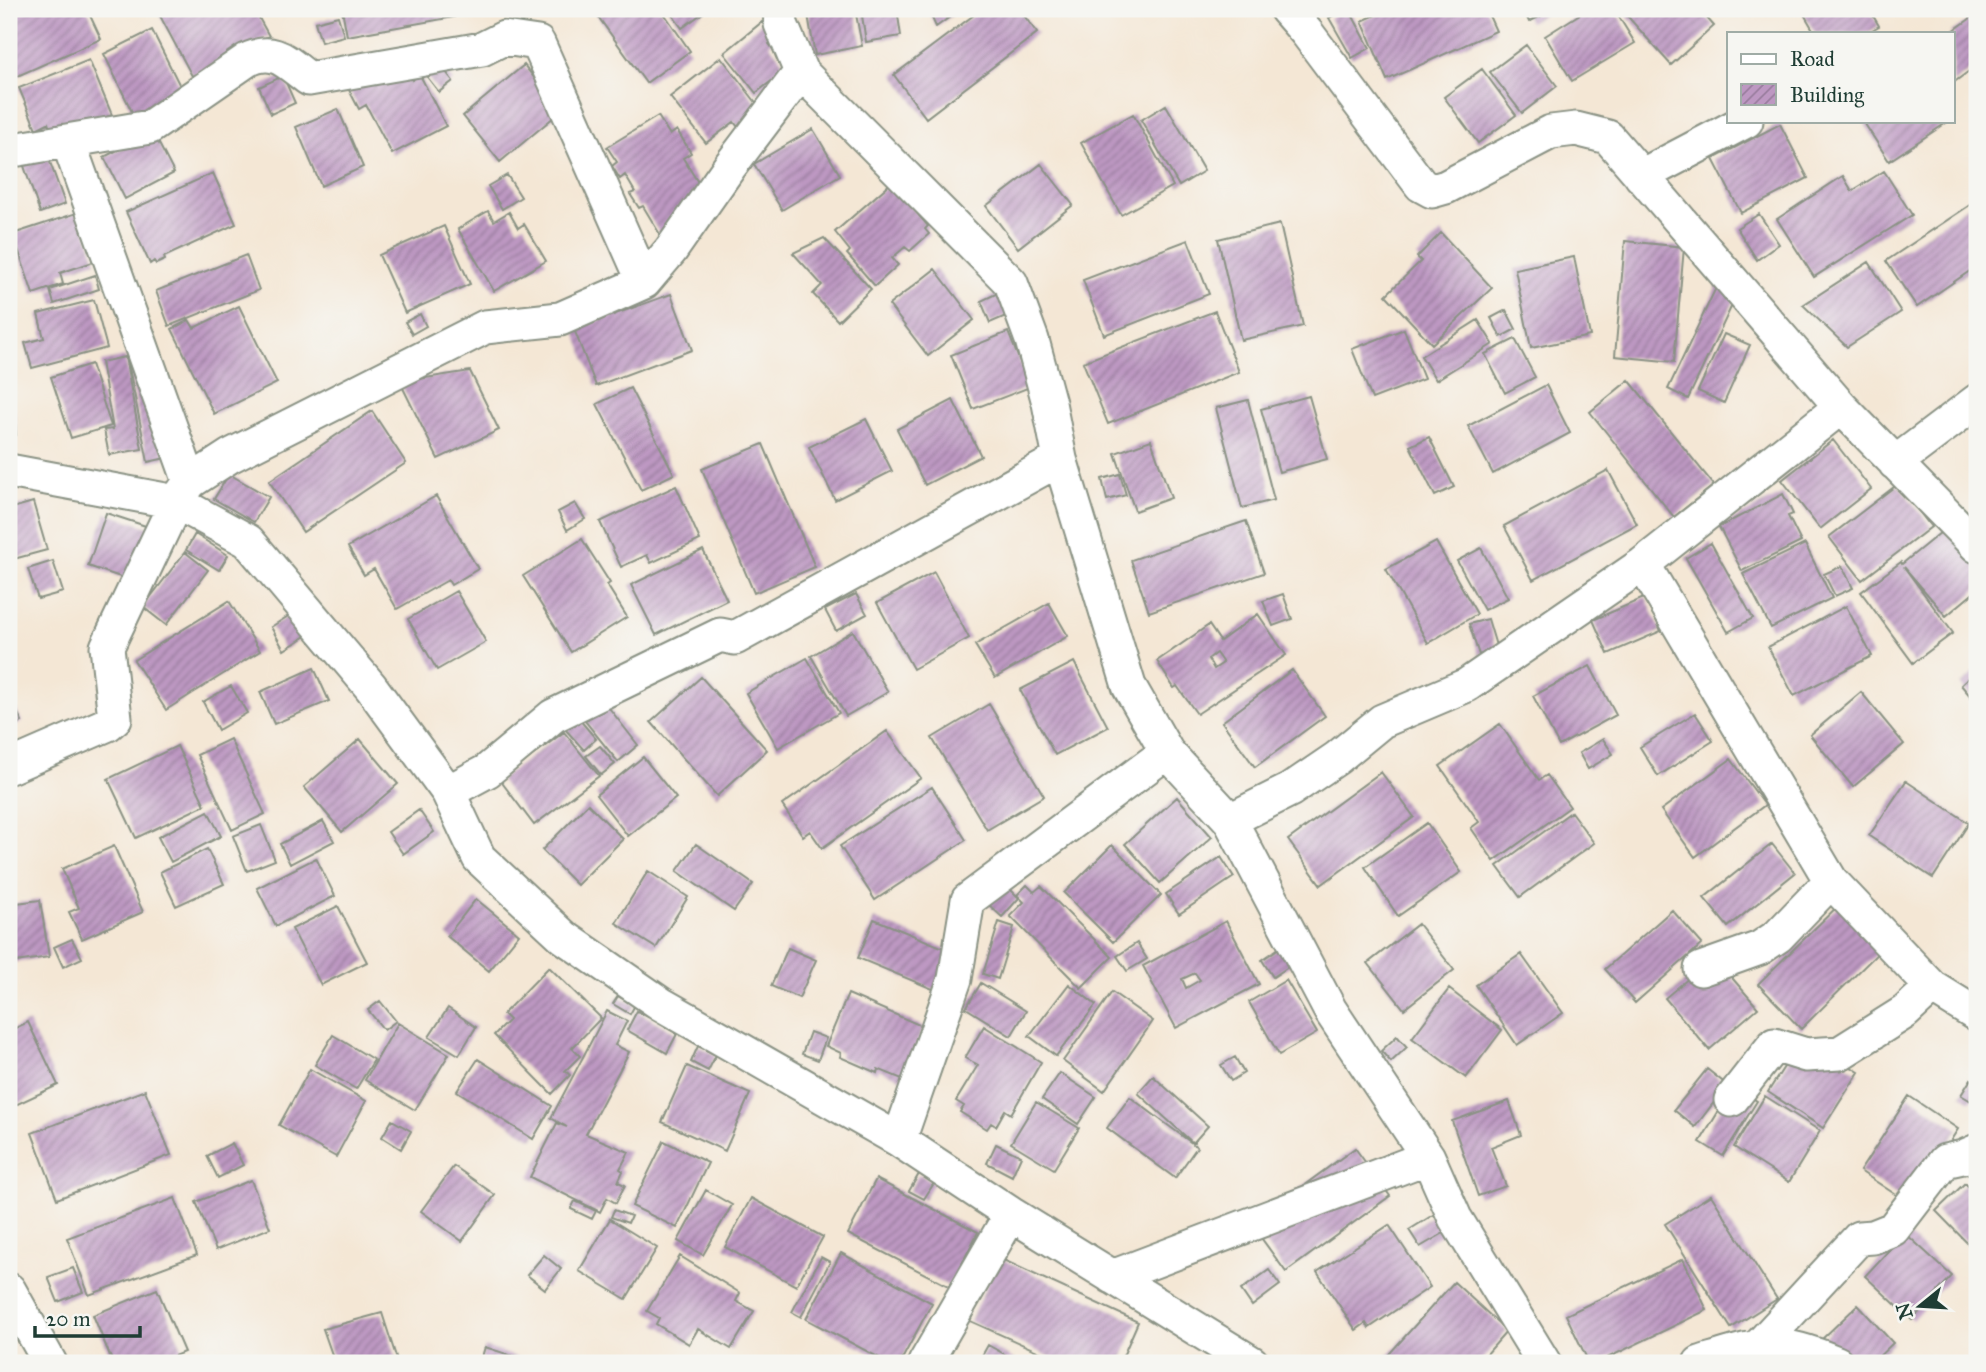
<svg xmlns="http://www.w3.org/2000/svg" width="1986" height="1372" font-family="'IM FELL Great Primer',serif">
  <defs>
    <pattern id="building-hatch" width="6" height="6" patternUnits="userSpaceOnUse" patternTransform="scale(1.75)"><rect width="6" height="6" fill="#bd98c2"/><path d="M-1 1l2-2M0 6l6-6M5 7l2-2" fill="none" stroke="#997d9e"/></pattern>
  </defs>
  <rect width="100%" height="100%" fill="#f6f6f2"/>
  <filter id="ink" filterUnits="userSpaceOnUse"><feTurbulence type="fractalNoise" baseFrequency=".0143" numOctaves="2"/><feDisplacementMap in="SourceGraphic" scale="14" xChannelSelector="R" yChannelSelector="G"/><feConvolveMatrix kernelMatrix="1 2 1 2 8 2 1 2 1" color-interpolation-filters="sRGB"/></filter>
  <filter id="wash" filterUnits="userSpaceOnUse"><feTurbulence type="fractalNoise" baseFrequency=".00686" numOctaves="4" result="noise"/><feDisplacementMap in="SourceGraphic" scale="28" xChannelSelector="R" yChannelSelector="G"/><feGaussianBlur stdDeviation="1.57" result="paint"/><feColorMatrix in="noise" values="0 0 0 0 0 0 0 0 0 0 0 0 0 0 0 0 0 1.4 0 .05"/><feComposite in="paint" operator="in"/></filter>
  <g filter="url(#wash)">
    <rect width="100%" height="100%" fill="#f4e7d5"/>
    <g id="blocks">
      <!-- building -->
      <path fill="url(#building-hatch)" fill-rule="evenodd" d="M16,9H87L101,39L13,78L9,70V12Z
        M168,9H254L269,36L192,76L159,14Z
        M342,9H453L454,17L347,36Z
        M598,9H661L690,51L646,83L594,11Z
        M668,9H708L682,28Z
        M807,9H855L862,46L815,55Z
        M861,9H897L901,36L866,42Z
        M928,9H961L936,27Z
        M982,9H1019L1037,33L926,118L894,75Z
        M1345,9H1349L1370,48L1352,58L1329,18Z
        M1389,9H1486L1496,31L1387,80L1362,21Z
        M1523,9H1555L1529,22Z
        M1588,9H1614L1635,43L1572,81L1545,36Z
        M1621,9H1699L1714,26L1671,65Z
        M1801,9H1869L1879,26L1867,33H1815Z
        M338,16L344,36L321,42L315,22Z
        M1974,16L1977,21V65L1953,83V33H1950Z
        M762,22L776,39L769,44L788,68L756,93L724,53Z
        M152,30L185,96L136,120L104,54Z
        M1526,45L1557,86L1522,113L1490,72Z
        M721,57L761,109L738,127L734,122L706,143L670,97Z
        M89,60L112,115L54,139L48,123L36,129L19,88Z
        M438,62L453,81L439,92L424,73Z
        M524,65L561,111L500,162L463,116Z
        M407,69L412,80L420,75L446,126L392,154L366,105L359,109L348,88Z
        M1482,69L1516,115L1478,143L1444,97Z
        M283,76L295,103L271,114L259,87Z
        M1166,105L1204,171L1179,186L1141,120Z
        M338,109L363,167L321,186L296,127Z
        M1133,114L1173,186L1121,215L1081,143Z
        M658,116L670,135L677,130L691,153L683,158L715,210L664,241L643,206L639,208L630,194L635,192L625,175L620,179L612,166L617,162L607,147Z
        M1863,121H1949L1889,161Z
        M1780,124L1808,178L1741,213L1713,159Z
        M813,129L840,175L782,210L754,164Z
        M153,132L174,173L125,199L104,157Z
        M46,151L65,204L40,213L22,160Z
        M1041,164L1073,205L1018,248L986,206Z
        M1884,171L1912,215L1814,277L1777,219L1843,176L1852,191Z
        M213,173L236,224L164,257L165,260L156,264L154,261L150,264L126,212Z
        M507,175L521,197L502,209L488,186Z
        M891,183L928,226L925,229L929,234L910,251L905,247L892,258L898,265L875,286L847,254L850,251L835,232Z
        M1973,203L1977,210V266L1917,307L1886,261Z
        M488,211L494,221L509,212L518,228L524,224L546,261L494,291L458,229Z
        M80,212L96,261L60,273L63,284L33,294L13,234Z
        M1759,214L1779,244L1757,260L1737,228Z
        M1280,224L1303,326L1241,340L1218,239Z
        M444,226L470,284L405,313L379,255Z
        M1441,233L1492,288L1432,344L1386,295L1421,261L1417,257Z
        M824,238L871,289L838,321L813,294L822,285L793,253Z
        M1188,240L1209,294L1104,335L1083,280Z
        M1625,241L1684,247L1674,362L1615,356Z
        M246,255L259,290L169,326L156,291Z
        M1574,257L1590,336L1531,348L1515,269Z
        M1869,262L1901,312L1847,347L1803,305Z
        M935,269L974,320L928,356L889,305Z
        M95,275L99,289L54,304L50,290Z
        M1721,277L1741,286L1688,399L1668,389Z
        M1004,290L1015,312L990,323L981,301Z
        M671,294L692,350L596,386L574,329Z
        M94,300L107,348L32,368L25,343L44,338L38,314Z
        M239,306L277,383L214,414L172,329L189,320L194,328Z
        M1506,310L1516,329L1501,337L1491,318Z
        M1215,311L1239,372L1108,424L1083,362Z
        M420,314L426,326L412,334L405,322Z
        M1478,320L1493,344L1436,380L1421,356Z
        M1404,329L1424,379L1372,399L1352,349Z
        M1008,332L1030,387L973,409L951,355Z
        M1724,334L1750,345L1724,403L1698,391Z
        M1515,339L1535,377L1505,393L1485,354Z
        M124,343L166,458L148,462Z
        M125,357L142,449L109,455L104,430L113,429L101,362Z
        M91,364L111,426L71,438L51,377Z
        M470,371L499,430L438,459L400,382Z
        M1629,380L1714,485L1674,517L1590,412Z
        M1546,385L1570,433L1493,474L1468,426Z
        M630,388L674,474L641,490L597,404Z
        M1309,396L1327,459L1279,472L1261,409Z
        M953,400L981,456L925,485L897,429Z
        M1248,400L1274,500L1242,508L1216,408Z
        M9,410H14L16,435H9Z
        M372,411L406,463L303,532L269,481Z
        M866,419L892,471L835,500L809,447Z
        M1429,437L1454,487L1435,496L1410,446Z
        M1151,440L1171,498L1135,511L1115,453Z
        M1833,440L1871,489L1820,529L1782,480Z
        M763,444L815,567L754,593L702,469Z
        M1608,470L1637,524L1533,580L1504,526Z
        M229,474L269,497L254,522L214,499Z
        M1120,474L1126,495L1107,500L1102,479Z
        M1898,484L1931,527L1862,580L1829,537Z
        M676,486L700,540L651,563L647,555L621,567L600,522Z
        M1783,494L1793,514L1788,516L1801,542L1742,571L1719,527Z
        M436,496L478,569L451,585L448,580L397,609L374,569L364,575L348,547Z
        M33,502L47,550L10,560L15,576L9,578V509Z
        M575,503L585,519L567,530L558,512Z
        M106,513L164,532L147,586L88,566Z
        M1246,521L1264,573L1149,612L1131,560Z
        M1951,524L1977,555V590L1946,616L1904,567L1953,633L1913,663L1861,592L1901,562L1902,564Z
        M195,534L228,555L219,570L186,550Z
        M582,539L610,583L607,585L627,617L571,652L523,576Z
        M1436,542L1477,614L1428,643L1386,569Z
        M1711,543L1753,618L1728,632L1686,558Z
        M1805,544L1832,598L1771,628L1743,574Z
        M1481,548L1508,598L1484,610L1457,561Z
        M703,550L727,600L656,635L631,585Z
        M185,552L208,570L166,625L143,607Z
        M53,561L63,592L38,599L28,569Z
        M1842,566L1853,588L1835,596L1824,574Z
        M934,572L969,638L913,669L877,603Z
        M456,591L486,642L437,670L408,619Z
        M856,594L867,614L836,631L825,610Z
        M1283,594L1292,619L1273,626L1263,601Z
        M1646,597L1661,631L1608,654L1593,620Z
        M229,601L260,651L166,710L134,660Z
        M1049,603L1068,636L995,678L975,645Z
        M1846,606L1872,656L1794,696L1768,647Z
        M298,610L311,633L284,650L271,627Z
        M1258,614L1286,655L1197,714L1177,686L1174,688L1157,661L1209,625L1220,641ZM1216,653L1223,663L1214,669L1208,659Z
        M1488,619L1497,649L1479,655L1469,624Z
        M853,631L888,692L846,716L811,656Z
        M807,658L839,713L778,748L746,693Z
        M1074,662L1108,727L1055,755L1020,690Z
        M1590,666L1616,715L1559,746L1533,696Z
        M314,668L329,701L274,724L260,692Z
        M1292,670L1325,716L1255,767L1222,722Z
        M1977,670V704L1961,685Z
        M701,677L767,750L717,796L651,722Z
        M231,686L247,713L218,730L203,702Z
        M1861,692L1904,744L1853,787L1810,735Z
        M9,694L22,722L9,729Z
        M606,704L638,745L618,762L585,721Z
        M989,704L1044,796L987,830L932,738Z
        M1695,713L1713,741L1658,776L1640,747Z
        M579,719L596,739L584,750L566,730Z
        M1500,724L1539,780L1547,775L1570,807L1494,861L1471,828L1479,822L1440,766Z
        M887,731L921,778L822,848L810,831L803,836L782,805Z
        M564,732L599,776L534,825L500,780Z
        M230,739L265,814L232,830L197,755Z
        M360,739L398,784L342,832L304,787Z
        M1603,739L1613,754L1588,769L1579,753Z
        M177,746L205,805L136,838L108,779Z
        M600,746L615,764L601,775L586,756Z
        M643,757L676,798L628,836L596,795Z
        M1731,759L1765,805L1695,857L1661,810Z
        M1381,772L1414,817L1321,885L1288,840Z
        M1906,781L1969,823L1933,878L1869,836Z
        M932,787L966,840L875,900L840,846Z
        M1177,797L1212,837L1160,883L1125,844Z
        M588,804L623,839L577,885L542,850Z
        M419,810L434,832L403,854L388,832Z
        M208,811L221,836L171,862L158,837Z
        M1571,812L1594,843L1520,897L1497,866Z
        M323,821L334,841L290,864L280,844Z
        M1427,823L1461,872L1398,916L1365,867Z
        M261,825L275,860L247,871L233,836Z
        M696,844L753,884L734,911L677,871Z
        M1772,844L1795,873L1728,927L1704,898Z
        M1112,845L1161,895L1113,942L1064,893Z
        M114,846L143,912L82,939L69,912L79,908L62,869Z
        M207,849L224,884L176,906L160,872Z
        M1221,857L1234,877L1179,914L1166,894Z
        M316,858L335,896L276,926L257,888Z
        M648,871L688,897L656,948L616,923Z
        M1006,885L1019,898L1002,917L988,904Z
        M1027,885L1034,892L1041,886L1112,957L1081,988L1010,916L1024,902L1017,895Z
        M1846,898L1889,942L1801,1029L1758,984Z
        M476,899L519,934L489,971L447,936Z
        M40,900L49,957L9,963V904Z
        M338,906L367,962L321,985L292,929Z
        M1672,910L1702,944L1635,1003L1605,969Z
        M874,919L951,951L935,990L858,958Z
        M1226,921L1259,984L1176,1028L1143,966ZM1195,973L1200,980L1186,988L1182,979Z
        M999,922L1014,927L998,979L983,974Z
        M1418,924L1454,970L1404,1009L1368,963Z
        M72,939L82,958L63,967L54,947Z
        M1137,943L1147,959L1127,971L1117,956Z
        M1282,946L1294,963L1273,977L1262,960Z
        M788,948L816,960L799,998L771,986Z
        M1521,954L1563,1013L1517,1045L1476,985Z
        M1714,957L1758,1008L1709,1050L1665,998Z
        M549,967L601,1018L572,1048L580,1056L565,1071L570,1075L552,1094L494,1035L509,1020L503,1014Z
        M1286,980L1317,1033L1279,1055L1249,1002Z
        M981,983L1026,1011L1011,1036L966,1008Z
        M1069,984L1096,1005L1056,1056L1029,1036Z
        M1449,989L1502,1030L1466,1078L1412,1038Z
        M1112,992L1153,1021L1104,1091L1063,1061Z
        M848,994L924,1027L902,1079L878,1069L877,1073L840,1057L841,1053L826,1046Z
        M618,996L635,1005L630,1014L613,1004Z
        M380,1001L396,1021L384,1030L368,1010Z
        M448,1008L476,1027L459,1055L429,1037Z
        M607,1011L627,1021L615,1045L629,1052L586,1134L629,1152L620,1169L623,1171L618,1182L625,1185L616,1203L607,1198L600,1212L530,1177L557,1123L567,1127L551,1118Z
        M637,1011L677,1034L667,1053L627,1030Z
        M28,1022L58,1085L9,1108V1031Z
        M398,1023L449,1054L415,1110L365,1080Z
        M984,1026L1041,1062L1011,1114L1005,1110L996,1126L991,1123L987,1129L960,1112L964,1106L956,1101L978,1065L965,1058Z
        M810,1032L826,1038L818,1060L802,1054Z
        M333,1035L374,1060L356,1089L315,1065Z
        M1397,1036L1407,1047L1391,1062L1381,1051Z
        M1803,1037L1859,1072L1823,1128L1768,1092Z
        M698,1046L716,1055L708,1071L691,1062Z
        M1235,1057L1244,1073L1231,1081L1221,1065Z
        M478,1059L552,1106L533,1139L457,1091Z
        M687,1066L750,1094L725,1151L662,1122Z
        M310,1069L366,1101L336,1157L279,1125Z
        M1707,1069L1727,1085L1695,1127L1674,1110Z
        M1060,1073L1096,1097L1078,1124L1042,1099Z
        M1153,1076L1208,1126L1193,1143L1138,1093Z
        M1971,1079L1977,1083V1092L1971,1101L1961,1095Z
        M1734,1086L1757,1101L1723,1156L1700,1142Z
        M145,1090L171,1155L57,1199L32,1133Z
        M1765,1096L1820,1131L1789,1182L1734,1147Z
        M1909,1096L1958,1129L1951,1140L1964,1149L1910,1204L1860,1171Z
        M1130,1097L1197,1147L1175,1178L1107,1128Z
        M1509,1101L1521,1135L1491,1147L1506,1186L1478,1196L1452,1121Z
        M1036,1102L1079,1128L1054,1169L1011,1143Z
        M392,1120L411,1131L401,1149L382,1137Z
        M664,1141L708,1163L677,1228L632,1206Z
        M232,1143L243,1165L218,1178L207,1156Z
        M996,1144L1021,1156L1012,1176L987,1163Z
        M1355,1148L1390,1196L1286,1272L1251,1224Z
        M454,1166L495,1195L462,1241L421,1211Z
        M919,1174L934,1183L924,1199L909,1191Z
        M876,1179L978,1232L950,1287L848,1234Z
        M251,1180L270,1228L216,1250L196,1202Z
        M1965,1183L1977,1195V1253L1936,1211Z
        M706,1190L732,1205L703,1255L678,1241Z
        M1711,1195L1777,1299L1731,1328L1665,1224Z
        M175,1198L197,1255L89,1295L67,1238Z
        M751,1198L823,1237L796,1286L725,1247Z
        M575,1201L596,1211L592,1219L571,1209Z
        M614,1210L631,1216L628,1223L611,1217Z
        M1438,1212L1449,1230L1420,1247L1409,1230Z
        M610,1219L657,1248L626,1299L579,1271Z
        M1389,1225L1430,1287L1369,1328L1366,1323L1356,1330L1317,1272Z
        M1905,1233L1952,1276L1912,1320L1865,1276Z
        M841,1253L932,1303L900,1363H889L806,1319Z
        M544,1255L561,1269L545,1289L527,1275Z
        M680,1256L740,1293L736,1301L754,1311L731,1349L698,1329L689,1344L656,1324L659,1318L647,1311Z
        M821,1257L830,1262L801,1317L792,1312Z
        M999,1258L1138,1322L1120,1363H1064L970,1321Z
        M1683,1259L1707,1310L1597,1363H1589L1566,1315Z
        M73,1268L83,1292L58,1302L48,1277Z
        M1269,1270L1280,1285L1252,1306L1241,1290Z
        M1454,1282L1507,1331L1479,1363H1381Z
        M157,1289L184,1352L157,1363H113L93,1315Z
        M1858,1305L1893,1343L1872,1363H1845L1822,1339Z
        M382,1313L398,1363H335L323,1329Z
        M988,1345L1020,1363H978Z
        M485,1347L534,1363H480Z"/>
    </g>
  </g>
  <g filter="url(#ink)">
    <use href="#blocks" fill-opacity="0" stroke="#8a9284" stroke-width="2"/>
    <g fill="none" stroke-linecap="round" stroke-linejoin="round">
      <!-- minor casing -->
      <g stroke="#8a9284" stroke-width="37">
        <path id="minor" d="M780,9L781,24L801,72L1011,283L1032,340L1049,403L1060,459L1129,686L1167,752L1230,820L1330,1010L1428,1157L1455,1218L1544,1363
          M1286,9L1307,33L1421,185L1432,191L1446,187L1551,132L1576,129L1608,137L1841,407L1977,546
          M68,141L190,482
          M19,149L150,127L247,60C275,46 287,63 309,79L482,49L504,38L538,43L644,282
          M1641,176L1746,121
          M1895,463L1977,401
          M9,471L176,502L248,541L371,687L448,792L479,858L564,937L661,1004L899,1140L1011,1214L1252,1363
          M1643,564L1831,881L1932,987L1977,1015
          M9,767L108,724L115,718L107,647L176,502L190,482L230,456L485,327L560,319L644,282L671,250L730,166L801,72
          M448,792L487,771L553,716L720,635L735,638L1060,459
          M1230,820L1290,790L1337,758L1382,721L1467,685L1643,564L1841,407
          M1701,969L1760,948L1778,936L1831,881
          M1731,1100L1774,1045L1806,1055L1840,1053L1905,1012L1932,987
          M899,1140L955,979L968,900L1167,752
          M1112,1277L1428,1157
          M9,1290L50,1363
          M1760,1345L1859,1238L1873,1237L1893,1229L1945,1161L1963,1157L1977,1151
          M925,1363L1011,1214
          M1700,1363C1762,1344 1774,1337 1837,1363"/>
      </g>
      <!-- minor -->
      <use href="#minor" stroke="#fff" stroke-width="33"/>
    </g>
  </g>
  <!-- margin -->
  <rect width="1986" height="1372" fill="none" stroke="#f6f6f2" stroke-width="35"/>
  <!-- legend -->
  <rect x="1727" y="32" width="228" height="91" fill="#f6f6f2" stroke="#a0aca6" stroke-width="2"/>
  <rect x="1741" y="54" width="35" height="10" fill="#ffffff" stroke="#a0aca6" stroke-width="2"/>
  <text x="1790" y="66" font-size="21" fill="#1f3d34">Road</text>
  <rect x="1741" y="84" width="35" height="21" fill="url(#building-hatch)" stroke="#a0aca6" stroke-width="2"/>
  <text x="1790" y="102" font-size="21" fill="#1f3d34">Building</text>
  <!-- north arrow -->
  <g transform="translate(1920 1306) rotate(252)" stroke="#f6f6f2" stroke-width="5" paint-order="stroke">
  <path d="M0-5L12 26L0 18L-12 26Z" fill="#1f3d34"/>
  <text y="-10" font-size="19" font-weight="bold" text-anchor="middle" fill="#1f3d34">N</text>
  </g>
  <!-- scale -->
  <path d="M35 1326v10h105v-10" fill="none" stroke="#1f3d34" stroke-width="3.5"/>
  <text x="46" y="1326" font-size="21" fill="#1f3d34" stroke="#f6f6f2" stroke-width="5" paint-order="stroke">20 m</text>
</svg>
